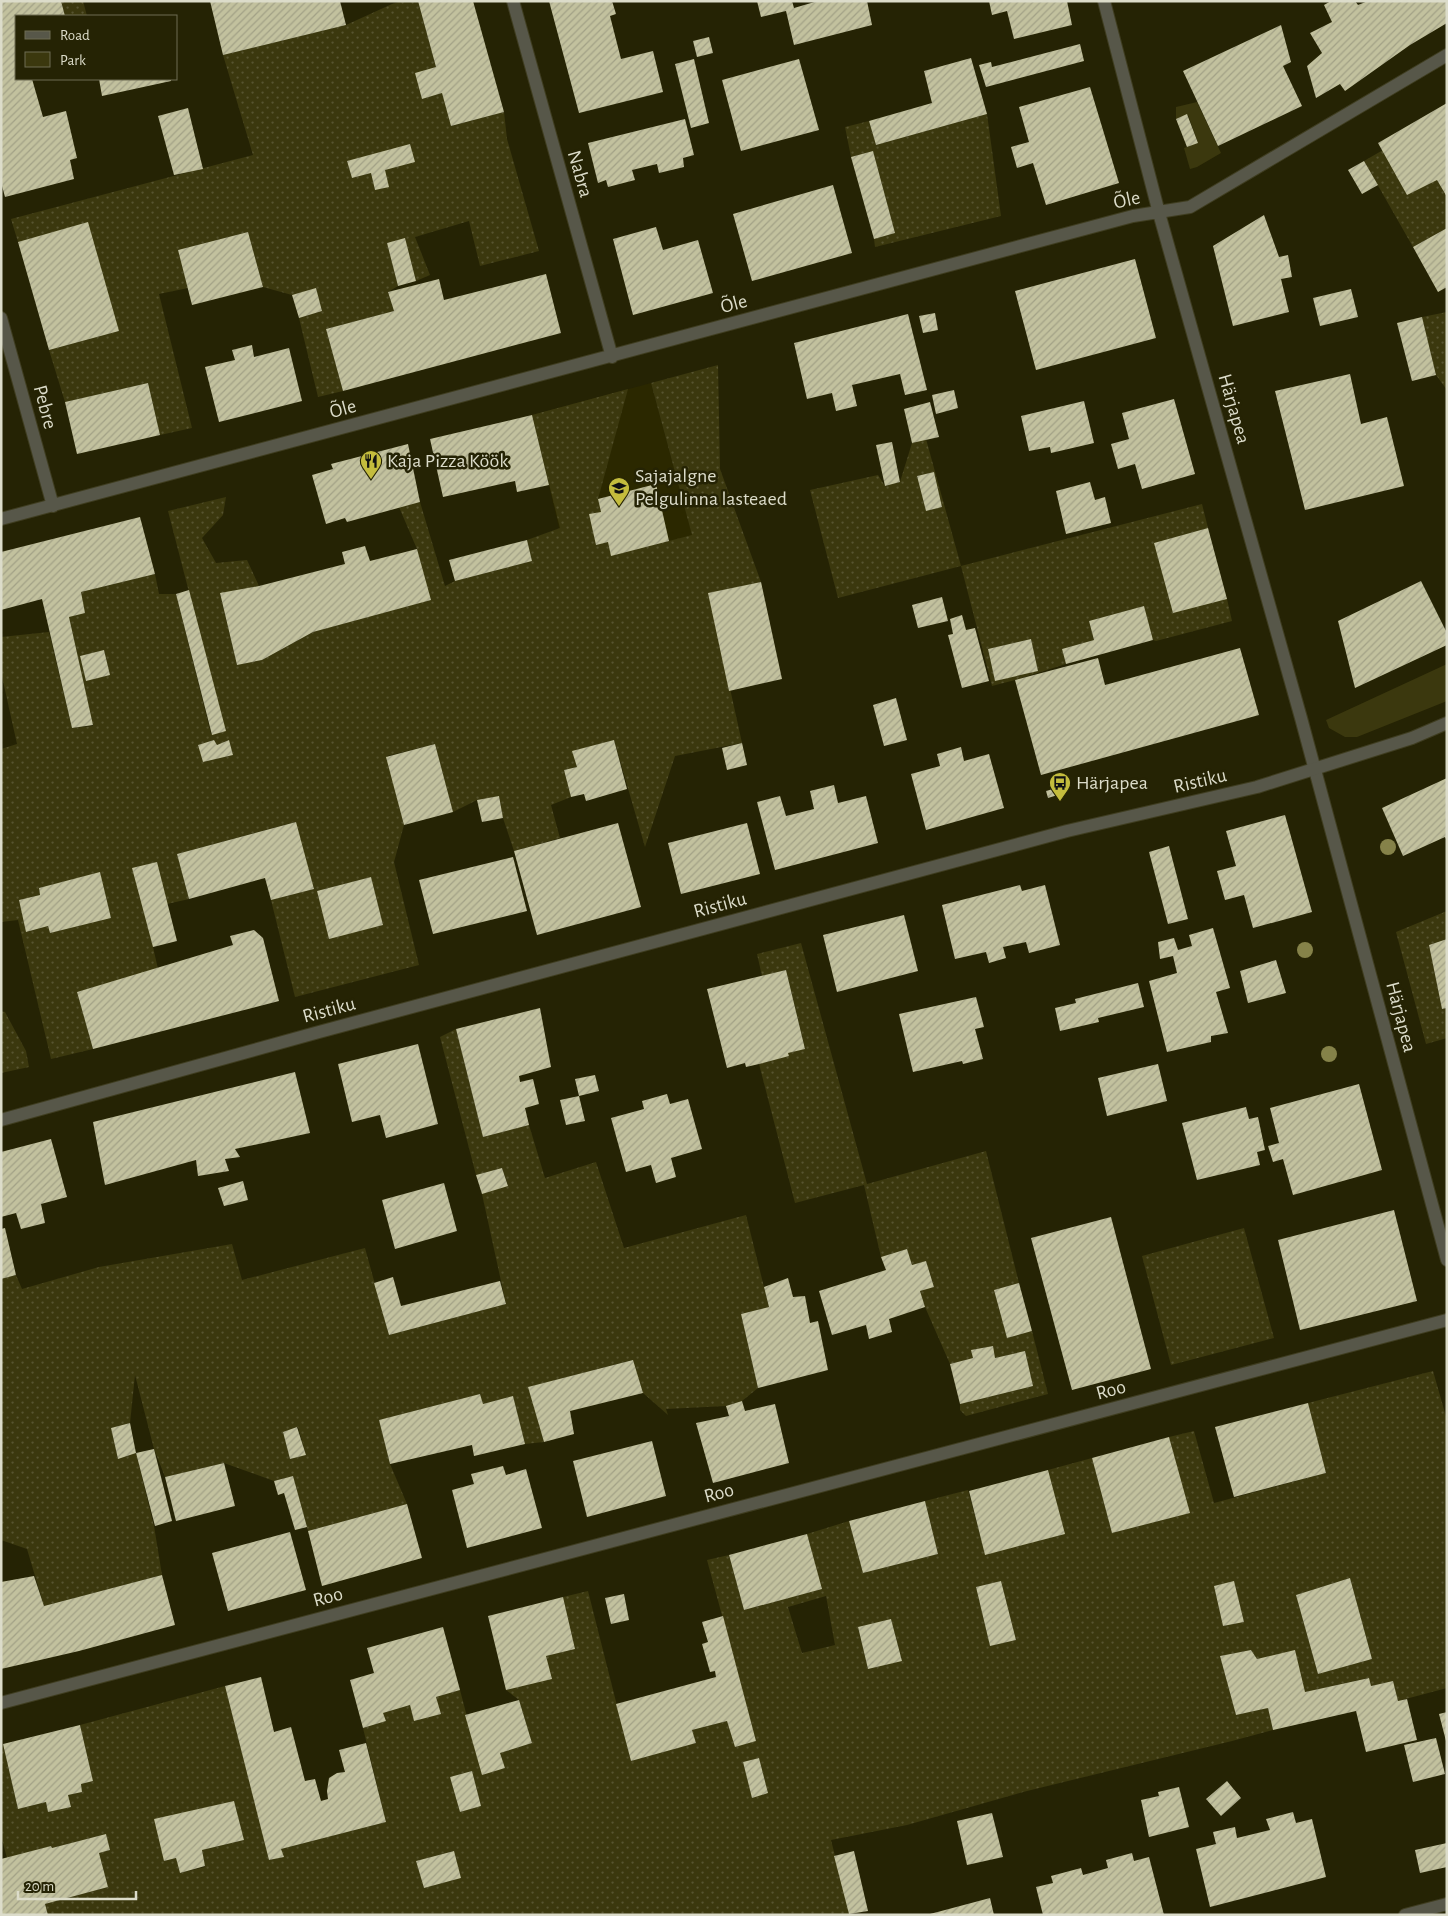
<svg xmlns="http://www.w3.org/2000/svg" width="1448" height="1916" font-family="'Alegreya Sans',sans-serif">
  <defs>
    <pattern id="garden-dots" width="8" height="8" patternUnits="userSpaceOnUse" patternTransform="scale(1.25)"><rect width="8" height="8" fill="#3b380e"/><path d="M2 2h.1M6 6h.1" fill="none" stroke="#575430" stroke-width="1.8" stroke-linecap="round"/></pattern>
    <pattern id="building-hatch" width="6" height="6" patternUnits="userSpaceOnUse" patternTransform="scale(1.25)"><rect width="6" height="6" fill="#c2c19e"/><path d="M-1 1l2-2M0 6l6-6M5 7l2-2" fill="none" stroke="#a2a186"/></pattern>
  </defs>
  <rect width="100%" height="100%" fill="#252304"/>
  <!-- built -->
  <path fill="#2b2800" d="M651,383L708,593L595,660L559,528L532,415Z"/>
  <!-- green -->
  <path fill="#3b380e" d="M1197,102L1221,153L1197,167L1190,169L1184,148L1198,143L1188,115L1176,119V107Z
    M1447,664V701L1357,737H1345L1329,728L1326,720Z"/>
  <!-- garden -->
  <path fill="url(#garden-dots)" fill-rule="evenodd" d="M61,1H83L87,16H65Z
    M402,1H418L436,67L422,99L442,93L452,126L504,112L507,139L539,251L480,266L469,221L415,237L430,275L416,281L405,239L387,243L398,286L388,292L394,311L326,329L343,391L318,397L299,318L322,311L316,289L292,295L263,287L248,232L178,250L188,288L159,294L192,428L160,435L148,383L65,402L49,350L119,331L18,242L11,219L253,155L223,55L346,25L392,4ZM347,161L385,170L375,190L371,173L352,178Z
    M987,114L1001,216L875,247L874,239L895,233L873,151L851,157L845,127L869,121L876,145Z
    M1383,150L1437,180L1447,195V228L1413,247L1364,161Z
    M1447,312V390L1436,375L1422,317Z
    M718,365L720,469L761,582L709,593L742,743L675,756L645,847L614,740L573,751L577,767L564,770L571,797L551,805L560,838L514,851L503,818L499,796L477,800L453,812L435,744L387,756L404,825L394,862L419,965L295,997L271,900L314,889L295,822L177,854L189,899L167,904L153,947L158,969L77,992L93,1049L51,1059L18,920L1,922V749L17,744L1,672V637L49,632L72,728L93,726L69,617L84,612L81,592L155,574L159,594H176L211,734L225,731L168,511L226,497L223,515L202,538L216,563L247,560L259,586L220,594L237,665L262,660L313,632L430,600L417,549L399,507L420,502L445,586L455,581L532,561L527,540L560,528L532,415L628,389L598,499L601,512L590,515L608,542L669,541L692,535L651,383ZM104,650L110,675L86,681L80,656ZM214,740L217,745L229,740L233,755L203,762L199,745ZM100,873L111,918L50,933L48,926L27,932L19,900L40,895L39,888ZM371,877L383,925L329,938L317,891Z
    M926,439L961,566L1202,504L1208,528L1155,543L1227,599L1232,621L1156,641L1153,640L1144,606L1089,621L1094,640L1062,649L1066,664L1015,680L992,686L961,566L838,598L810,490L878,475L885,486L900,482L912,443ZM934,472L942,507L926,511L917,476ZM1031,639L1038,671L995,680L988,649Z
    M1447,911V939L1429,945L1442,1009L1447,1008V1038L1426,1044L1396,932Z
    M801,943L867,1184L986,1151L1019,1283L994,1290L1007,1338L1032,1331L1048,1394L966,1416L960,1410V1404L1033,1386L1025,1351L995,1358L992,1346L972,1350L973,1358L950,1364L925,1307L920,1291L934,1286L926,1261L912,1265L907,1249L881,1257L864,1185L795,1203L759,1064L788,1056V1053L805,1048L786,970L762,976L757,954Z
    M1,1011L5,1012L26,1051L29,1067L1,1073Z
    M456,1029L483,1137L529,1125L545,1178L596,1162L624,1248L746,1215L769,1307L741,1314L758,1388L742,1401L726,1406L666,1409L668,1415L643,1393L632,1360L529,1387L544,1442L525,1444L513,1396L483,1404L480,1394L379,1420L390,1464L407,1504L308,1531L293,1476L274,1481L224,1463L165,1477L154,1449L135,1375L130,1423L111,1428L118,1459L136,1453L154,1526L162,1575L44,1606L27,1549L1,1540V1279L16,1275L22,1289L99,1267L232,1244L242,1280L365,1248L389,1335L506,1304L482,1194L508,1185L502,1168L476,1175L440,1037ZM298,1427L306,1455L290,1459L283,1432Z
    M1244,1228L1274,1338L1171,1365L1142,1256Z
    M1433,1371L1447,1420V1688L1398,1701L1393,1681L1371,1686L1368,1678L1305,1692L1257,1659L1251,1650L1220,1656L1236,1715L1268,1708L1273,1730L1232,1741L1027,1791L907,1825L831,1840L850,1915H48L45,1904L108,1887L99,1853L110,1850L106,1834L52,1848L51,1846L7,1858L1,1836V1744H3L18,1809L46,1802L48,1812L70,1807L68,1795L82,1792L81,1784L93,1781L80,1725L225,1686L270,1860L283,1857L281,1849L386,1822L363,1728L386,1721L383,1713L410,1705L414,1721L440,1714L436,1697L460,1690L482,1774L505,1768L500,1753L532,1743L519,1700L506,1690L546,1656L575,1649L563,1597L588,1591L631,1761L696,1743L692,1730L727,1721L735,1746L756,1741L707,1560L729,1555L744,1610L821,1589L807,1534L849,1521L863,1573L938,1554L925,1501L968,1490L985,1554L1064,1534L1048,1470L1092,1458L1112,1533L1189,1513L1169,1437L1194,1431L1214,1503L1326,1473L1308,1403ZM1350,1578L1372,1659L1318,1674L1296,1595ZM1001,1581L1016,1640L990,1646L976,1587ZM1234,1582L1244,1622L1223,1626L1214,1586ZM826,1596L835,1645L802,1653L788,1607ZM891,1619L902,1660L868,1669L858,1628ZM759,1758L768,1793L752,1797L743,1762ZM472,1771L481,1806L460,1812L450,1777ZM234,1801L244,1840L202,1850L205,1867L180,1873L176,1858L165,1861L155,1820ZM453,1851L461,1878L424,1888L416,1861Z"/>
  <!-- building -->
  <path fill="url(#building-hatch)" d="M1,1H61L65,16H16V79H32L43,117L66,111L77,158L70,160L74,179L5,197L1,182Z
    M210,1H340L346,25L223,55Z
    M418,1H473L504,112L451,126L442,93L422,99L415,73L436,67Z
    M549,1H612L616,14L610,16L621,59L653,51L663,92L579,113Z
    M757,1H792L794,8L818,1H867L872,25L794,45L786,11L761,17Z
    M989,1H1067L1072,25L1014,39L1007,11L992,15Z
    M1331,1H1355L1358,5L1368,1H1447V23L1410,45L1345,91L1340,84L1316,98L1307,66L1322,53L1310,33L1332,22L1324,5Z
    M1281,25L1291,62L1283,66L1302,106L1218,146L1183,71Z
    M709,37L713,53L697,57L693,41Z
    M1080,44L1084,61L986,87L979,65L991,62L992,67Z
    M971,58L987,114L876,145L869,121L932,103L924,71Z
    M694,59L709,123L691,128L675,64Z
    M799,59L819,130L741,151L722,80Z
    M99,79H171V81L102,96Z
    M1090,87L1119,183L1046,205L1033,163L1017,168L1011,147L1029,142L1019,107Z
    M1447,103V197L1437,180L1407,195L1378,143Z
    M188,108L203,169L174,175L158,116Z
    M1187,114L1198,143L1187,147L1176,119Z
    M685,119L694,155L683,158L684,167L659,173L657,164L632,170L635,180L608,187L606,180L598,183L588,143Z
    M410,144L415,162L385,170L389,187L375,190L371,173L352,178L347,161Z
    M873,151L895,233L874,239L851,157Z
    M1364,161L1378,185L1362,194L1348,170Z
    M833,185L852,253L752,281L733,214Z
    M1264,215L1279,257L1288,255L1292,277L1281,279L1289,312L1233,326L1213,246Z
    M88,222L119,331L49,350L18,242Z
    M656,227L663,250L698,240L713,293L633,315L613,239Z
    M1447,228V287L1438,292L1413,247Z
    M248,232L263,287L192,305L178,250Z
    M405,238L416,281L398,286L387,243Z
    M1135,259L1156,338L1036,370L1015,291Z
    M546,274L561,333L343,391L326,329L394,311L388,292L439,279L444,300Z
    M316,288L322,311L299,318L292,295Z
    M1351,289L1358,317L1320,326L1313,298Z
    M935,313L938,330L923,333L919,316Z
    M908,314L927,390L905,395L900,374L852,385L857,406L836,411L832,393L807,399L794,343Z
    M1422,317L1436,375L1412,381L1397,323Z
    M252,345L254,357L289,348L302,401L219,422L205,367L235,360L232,350Z
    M1350,374L1361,424L1387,417L1404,486L1305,510L1275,391Z
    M148,383L160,435L77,454L65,402Z
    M954,390L958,408L936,414L932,395Z
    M1174,399L1195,474L1142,489L1135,464L1118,469L1111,444L1129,439L1122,413Z
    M1084,401L1094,443L1051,453L1050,447L1029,451L1021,416Z
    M930,402L939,437L912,443L904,409Z
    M532,415L549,485L517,492L515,481L443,497L430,439Z
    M892,442L900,482L885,486L876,445Z
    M408,444L420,502L347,522L345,518L326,524L312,475L333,469L331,464Z
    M934,472L942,507L926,511L917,476Z
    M1090,482L1095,500L1105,497L1111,523L1066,534L1056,491Z
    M656,484L669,541L611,556L608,542L596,545L589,514L601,512L598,499Z
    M140,517L155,574L81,592L85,613L69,617L93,725L72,728L42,599L1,610V552Z
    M1208,528L1227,599L1173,613L1154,543Z
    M527,540L532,561L455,581L449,560Z
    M365,546L370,561L417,549L431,600L313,632L262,660L237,665L220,593L259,586L345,564L342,552Z
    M1421,581L1447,633V645L1355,688L1338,621Z
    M761,582L782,679L729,691L708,593Z
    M189,590L226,731L212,735L176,594Z
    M942,597L948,621L918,628L912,605Z
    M1144,606L1153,640L1066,664L1062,649L1094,640L1089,621Z
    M962,615L966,630L975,628L989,681L962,688L948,635L953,634L950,619Z
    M1031,639L1038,671L995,681L988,649Z
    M1240,648L1259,715L1041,775L1015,680L1098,658L1105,685Z
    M104,650L110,675L86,681L80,656Z
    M896,698L907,740L884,746L873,705Z
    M214,740L217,745L229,740L233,755L203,762L198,745Z
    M614,740L627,789L586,801L584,794L571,797L564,770L577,767L572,751Z
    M742,743L747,765L727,770L722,748Z
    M435,744L453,812L404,825L386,757Z
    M961,747L964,761L989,754L1004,808L926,830L911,774L940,766L937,754Z
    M1447,778V841L1445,837L1403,856L1382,808Z
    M834,785L838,803L866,796L878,843L775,870L757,802L780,796L786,816L814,809L810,791Z
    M1060,787L1061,794L1048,798L1046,791Z
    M499,796L503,818L482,822L477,800Z
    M1285,815L1312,912L1253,928L1244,895L1225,900L1217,871L1236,866L1226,831Z
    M296,822L314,889L271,900L265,878L189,899L177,854Z
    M618,823L641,907L537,935L514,851Z
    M747,823L760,874L681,894L668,843Z
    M1169,846L1188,919L1168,924L1149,852Z
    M513,857L527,911L433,934L419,880Z
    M157,862L177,941L153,947L132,868Z
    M100,872L111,918L50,933L48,926L26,932L19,900L40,895L39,888Z
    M371,877L383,925L329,939L317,891Z
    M1020,885L1022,891L1045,885L1060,945L1029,953L1026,942L1003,947L1006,958L989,963L986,952L955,959L942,905Z
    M904,915L918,971L837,992L823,935Z
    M1213,928L1230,988L1216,992L1228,1033L1211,1036V1042L1167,1052L1149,981L1177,973L1173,956L1160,959L1158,942L1174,938L1178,950L1192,946L1189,935Z
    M254,930L263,938L279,1001L93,1049L77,992L233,945L230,936Z
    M1447,939V1008L1442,1009L1429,945Z
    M1276,960L1286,993L1248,1003L1240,971Z
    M786,970L805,1049L788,1053L789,1056L759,1064L746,1067L745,1063L727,1068L707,989Z
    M1138,983L1144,1007L1098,1018L1099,1022L1060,1031L1055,1008L1076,1003L1075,999Z
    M976,997L984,1027L975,1029L983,1059L963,1064L962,1061L913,1072L899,1014Z
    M540,1008L551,1067L519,1076L520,1082L533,1079L539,1104L525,1108L529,1125L483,1137L456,1029Z
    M418,1044L438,1124L386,1138L380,1115L352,1122L338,1064Z
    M1158,1064L1167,1101L1107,1116L1098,1078Z
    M295,1072L310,1133L235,1149L240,1157L225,1159L229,1171L198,1176L196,1160L105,1185L93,1122Z
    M595,1075L599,1091L579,1096L585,1121L566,1125L560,1100L579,1096L575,1079Z
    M1359,1084L1382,1170L1293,1195L1283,1159L1273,1162L1268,1146L1279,1143L1270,1108Z
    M667,1094L670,1104L688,1099L702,1149L671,1158L676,1177L656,1183L651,1165L626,1172L611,1118L644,1109L642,1101Z
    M1246,1107L1249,1119L1258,1117L1265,1150L1257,1152L1260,1165L1197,1180L1182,1123Z
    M51,1139L67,1197L41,1204L45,1223L21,1229L16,1213L1,1217V1152Z
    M502,1168L508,1186L482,1194L476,1175Z
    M243,1181L248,1200L224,1206L218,1188Z
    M444,1183L457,1231L395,1249L382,1200Z
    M1394,1210L1417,1301L1300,1330L1278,1240Z
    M1111,1217L1151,1369L1072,1390L1031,1238Z
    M5,1228L16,1275L1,1279V1229Z
    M907,1249L912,1265L926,1261L934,1287L920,1291L925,1307L889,1319L892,1332L869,1339L866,1325L832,1335L819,1291L886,1270L881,1257Z
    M393,1277L401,1306L500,1281L506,1304L389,1335L374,1283Z
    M788,1278L793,1297L805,1296L810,1323L818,1321L828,1370L758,1388L741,1314L769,1307L764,1287Z
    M1019,1283L1032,1331L1007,1338L994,1290Z
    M993,1346L995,1358L1025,1351L1033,1386L960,1404L950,1364L973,1358L971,1350Z
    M633,1360L643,1393L570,1411L574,1434L544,1442L528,1387Z
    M480,1394L483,1404L513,1396L525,1444L474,1456L472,1445L390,1464L379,1420Z
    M742,1401L745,1411L775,1404L789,1463L713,1483L696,1423L729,1416L726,1406Z
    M1308,1403L1326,1473L1234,1497L1215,1427Z
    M130,1423L136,1453L118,1459L111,1428Z
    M297,1427L306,1455L290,1459L283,1432Z
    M1169,1437L1190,1513L1112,1533L1092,1458Z
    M652,1441L666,1496L587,1517L573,1461Z
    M154,1449L172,1521L155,1526L136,1453Z
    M224,1463L235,1506L176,1521L165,1477Z
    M503,1466L506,1475L526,1469L542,1528L467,1548L452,1490L474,1484L471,1474Z
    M1048,1470L1065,1534L985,1555L969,1491Z
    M293,1476L307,1527L295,1530L284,1493L278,1495L274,1481Z
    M925,1501L938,1554L863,1573L849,1521Z
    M407,1504L422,1558L322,1586L308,1531Z
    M290,1532L306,1590L228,1611L212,1553Z
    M807,1534L822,1589L744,1610L729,1555Z
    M162,1575L175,1625L79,1651L1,1669V1582L34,1576L44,1606Z
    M1350,1578L1372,1659L1318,1674L1296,1595Z
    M1001,1581L1016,1640L990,1646L976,1587Z
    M1234,1581L1244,1622L1223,1626L1214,1586Z
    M624,1594L629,1620L611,1624L605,1598Z
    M563,1597L575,1649L546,1656L552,1679L506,1690L488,1616Z
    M723,1616L756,1741L735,1747L727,1721L692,1730L696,1743L631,1761L616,1704L716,1677L715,1671L710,1672L702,1644L708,1642L702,1622Z
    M891,1619L902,1661L868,1669L858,1627Z
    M443,1627L460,1690L436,1697L441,1714L414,1721L410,1705L383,1713L386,1721L363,1728L350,1680L374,1673L367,1648Z
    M1251,1650L1257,1659L1295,1650L1305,1692L1369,1678L1371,1686L1393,1681L1398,1701L1407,1699L1417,1740L1366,1752L1356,1711L1273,1730L1268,1708L1236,1715L1220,1656Z
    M261,1677L274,1732L291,1727L305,1781L315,1779L321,1801L328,1799L327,1791L329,1778L337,1773L345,1772L339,1750L366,1743L386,1822L281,1849L284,1857L269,1860L225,1686Z
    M519,1700L532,1743L500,1753L505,1768L482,1775L465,1715Z
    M1447,1712V1741H1446L1439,1714Z
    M80,1725L93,1781L81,1784L82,1792L68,1795L71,1807L48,1812L46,1802L18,1809L3,1744Z
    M1436,1738L1445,1774L1413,1782L1404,1745Z
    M759,1758L768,1793L752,1798L743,1762Z
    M472,1771L481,1806L460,1812L450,1777Z
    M1227,1781L1241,1798L1221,1816L1206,1799Z
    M1179,1787L1189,1827L1149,1837L1141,1800L1159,1796L1158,1792Z
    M234,1801L244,1840L202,1850L205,1866L180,1873L176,1858L164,1861L154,1819Z
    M1293,1812L1296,1823L1312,1819L1326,1877L1210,1907L1196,1849L1216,1844L1213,1832L1235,1827L1237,1838L1270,1830L1266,1819Z
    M992,1813L1003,1857L967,1865L957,1821Z
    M106,1834L110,1850L99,1853L108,1887L45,1904L48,1915H1V1859L51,1846L52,1848Z
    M1447,1843V1867L1420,1873L1415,1850Z
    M454,1851L461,1878L424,1888L416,1861Z
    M854,1851L868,1911L849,1914L834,1856Z
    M1132,1853L1134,1861L1149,1857L1164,1915H1043L1036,1887L1053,1883L1051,1876L1081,1868L1083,1875L1108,1868L1106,1860Z
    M990,1898L994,1915H930V1914Z"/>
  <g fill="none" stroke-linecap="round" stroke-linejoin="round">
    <!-- minor casing -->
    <g stroke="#3f3d20" stroke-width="14">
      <path id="minor" d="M513,1L612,357
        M1104,1L1159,213L1301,718L1447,1260
        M1,318L53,506
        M1,519L1133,216L1190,207L1447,55
        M1,1703L1447,1320
        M1405,1915L1447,1904"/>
    </g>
    <!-- tertiary casing -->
    <g stroke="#3f3d20" stroke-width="14">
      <path id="tertiary" d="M1,1120L319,1032L1067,831L1257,787L1412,738L1447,723"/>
    </g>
    <!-- minor -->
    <use href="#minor" stroke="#575749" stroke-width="12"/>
    <!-- tertiary -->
    <use href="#tertiary" stroke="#575749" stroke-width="12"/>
  </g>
  <!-- trees -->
  <g fill="#858249">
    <circle cx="1388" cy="847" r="8"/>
    <circle cx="1305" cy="950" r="8"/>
    <circle cx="1329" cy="1054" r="8"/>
  </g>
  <!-- icons -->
  <defs>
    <g id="restaurant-pin" transform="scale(1.125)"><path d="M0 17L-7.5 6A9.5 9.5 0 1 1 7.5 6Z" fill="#c4bc3d" stroke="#252304"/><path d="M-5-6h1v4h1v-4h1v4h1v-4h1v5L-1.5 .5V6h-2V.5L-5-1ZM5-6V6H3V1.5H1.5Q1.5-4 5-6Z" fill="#111"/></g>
    <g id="school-pin" transform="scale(1.125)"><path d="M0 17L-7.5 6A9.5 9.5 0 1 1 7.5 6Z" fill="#c4bc3d" stroke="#252304"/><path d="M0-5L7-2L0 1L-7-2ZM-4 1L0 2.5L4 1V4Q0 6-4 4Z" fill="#111"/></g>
    <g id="bus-pin" transform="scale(1.125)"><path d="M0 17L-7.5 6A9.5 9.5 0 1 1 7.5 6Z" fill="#c4bc3d" stroke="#252304"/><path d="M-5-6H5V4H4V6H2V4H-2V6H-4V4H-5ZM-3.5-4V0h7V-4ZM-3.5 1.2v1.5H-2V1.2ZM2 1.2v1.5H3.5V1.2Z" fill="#111"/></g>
  </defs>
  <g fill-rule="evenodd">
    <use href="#restaurant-pin" x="371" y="461"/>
    <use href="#school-pin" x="619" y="488"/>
    <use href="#bus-pin" x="1060" y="783"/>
  </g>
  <g text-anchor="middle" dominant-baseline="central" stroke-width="5" stroke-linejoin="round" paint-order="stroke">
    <!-- street labels -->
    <g font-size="20" fill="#dcdcca" stroke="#252304">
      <text transform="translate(580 174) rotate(74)">Nabra</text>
      <text transform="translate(1127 200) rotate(-12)">Õle</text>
      <text transform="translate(734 304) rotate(-15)">Õle</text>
      <text transform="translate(45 407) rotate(75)">Pebre</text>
      <text transform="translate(343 409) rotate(-15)">Õle</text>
      <text transform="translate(1234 409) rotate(74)">Härjapea</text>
      <text transform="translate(1200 781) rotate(-13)">Ristiku</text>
      <text transform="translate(720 905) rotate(-15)">Ristiku</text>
      <text transform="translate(329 1010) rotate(-15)">Ristiku</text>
      <text transform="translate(1401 1017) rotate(75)">Härjapea</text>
      <text transform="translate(1111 1390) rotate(-15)">Roo</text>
      <text transform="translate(719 1493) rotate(-15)">Roo</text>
      <text transform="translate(328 1597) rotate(-15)">Roo</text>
    </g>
    <!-- poi labels -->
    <g font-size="20" fill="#dcdcca" stroke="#252304" text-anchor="start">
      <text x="387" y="461">Kaja Pizza Köök</text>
      <text x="635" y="476">Sajajalgne<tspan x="635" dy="23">Pelgulinna lasteaed</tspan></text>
      <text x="1076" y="783">Härjapea</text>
    </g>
  </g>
  <!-- border -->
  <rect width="1448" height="1916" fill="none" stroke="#dcdcca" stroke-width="5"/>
  <!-- legend -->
  <rect x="15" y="15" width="162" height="65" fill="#252304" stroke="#6e6d53"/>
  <rect x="25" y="31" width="25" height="8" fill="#575749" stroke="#6e6d53"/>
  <text x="60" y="40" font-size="15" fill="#dcdcca">Road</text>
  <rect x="25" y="52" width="25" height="15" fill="#3b380e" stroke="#6e6d53"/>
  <text x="60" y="65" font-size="15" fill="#dcdcca">Park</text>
  <!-- scale -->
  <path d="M18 1891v8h118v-8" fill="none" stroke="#dcdcca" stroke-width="2.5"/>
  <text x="25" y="1891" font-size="15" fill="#dcdcca" stroke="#252304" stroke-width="4" paint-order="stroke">20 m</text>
</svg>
